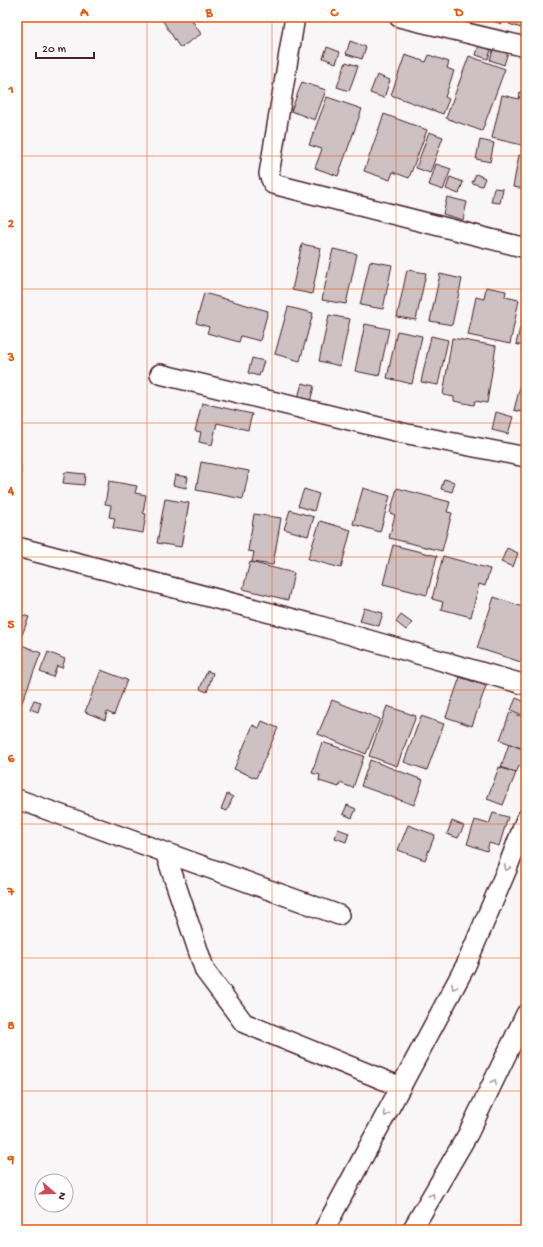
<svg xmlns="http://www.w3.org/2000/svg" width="543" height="1247" font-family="'Gochi Hand',sans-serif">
  <rect width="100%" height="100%" fill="#f8f6f7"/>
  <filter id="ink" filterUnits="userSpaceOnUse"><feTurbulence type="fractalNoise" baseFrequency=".025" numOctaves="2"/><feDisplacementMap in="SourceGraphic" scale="8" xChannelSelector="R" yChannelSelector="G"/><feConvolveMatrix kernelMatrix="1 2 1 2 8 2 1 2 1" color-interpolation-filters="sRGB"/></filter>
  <g filter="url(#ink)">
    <!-- building -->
    <path fill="#cdc1c4" stroke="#4a1f2b" d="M162,17H190L201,34L180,48L161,18Z
      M489,17H504L502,24L489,20Z
      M511,17H525L521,28L509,24Z
      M350,41L366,47L362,59L346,54Z
      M479,45L491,50L488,59L476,55Z
      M327,47L340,52L336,63L323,58Z
      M494,47L508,52L504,65L490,60Z
      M405,55L426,62L429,55L449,62L447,68L454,71L445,97L449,99L443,114L391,95Z
      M469,56L505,69L482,131L446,118Z
      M346,62L358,66L349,91L337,87Z
      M377,75L390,80L384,98L370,93Z
      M302,82L326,90L315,120L291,111Z
      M520,92L526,93V146L492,138L502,95L519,99Z
      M327,97L362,109L338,176L315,168L322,149L309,145Z
      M384,114L427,130L409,178L393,172L390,180L364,171Z
      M429,132L443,137L430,173L416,168Z
      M480,140L494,143L490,162L476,159Z
      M519,155L526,157V189L513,187Z
      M436,164L451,169L443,190L429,185Z
      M476,174L485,178L482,186L472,183Z
      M450,177L463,182L459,194L446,189Z
      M494,188L503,189L500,203L491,202Z
      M447,197L467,202L463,220L443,214Z
      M302,244L321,248L312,294L292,290Z
      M333,249L357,254L346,304L322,300Z
      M370,261L392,265L383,309L360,305Z
      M407,270L426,273L416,320L397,317Z
      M440,274L462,279L452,325L430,321Z
      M486,287L506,291L505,297L519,300L510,344L468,335L476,297L484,299Z
      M204,293L268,311L260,341L241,336L239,342L207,333L209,327L196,323Z
      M288,307L313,313L300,361L275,354Z
      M524,312L526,313V347L516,344Z
      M329,315L350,319L340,366L319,361Z
      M365,324L389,329L379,376L355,371Z
      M397,331L422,336L412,384L387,378Z
      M431,336L448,340L438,385L421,382Z
      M452,338L496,346L487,403L475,401L474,405L454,401V397L443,395Z
      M252,358L264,361L259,376L248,373Z
      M526,364V413L514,410Z
      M302,383L314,386L310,402L298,398Z
      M202,403L252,414L248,430L217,423L212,445L199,442L201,432L195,431Z
      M496,412L513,417L508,434L492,430Z
      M201,462L249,471L243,499L196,490Z
      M17,464L21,465L20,494H17Z
      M65,472L85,474L84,485L63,483Z
      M175,475L188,477L186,488L173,485Z
      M444,479L455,482L452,492L441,489Z
      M109,481L137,486L135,493L146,495L143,513L146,514L143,533L113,528L115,518L109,517L111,505L105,504Z
      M363,488L390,496L380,532L353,524Z
      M397,488L450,502L447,512L452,513L442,551L389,538L395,515L390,513Z
      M304,489L319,494L314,511L298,506Z
      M165,499L189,503L181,547L157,543Z
      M290,510L314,517L308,536L284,529Z
      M254,514L281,518L273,565L252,562L254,552L248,551Z
      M320,521L351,530L341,568L308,559Z
      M393,545L437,556L427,595L383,584Z
      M507,548L518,553L513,567L501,562Z
      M443,556L490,569L485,586L479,584L471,617L441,609L443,602L432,599Z
      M250,562L294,573L288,600L243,589Z
      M494,597L526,608V647L521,662L477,648Z
      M364,608L383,613L379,626L360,621Z
      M17,613L29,617L22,635L17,633Z
      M401,615L412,623L406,630L396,622Z
      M17,643L41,653L21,705L17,704Z
      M48,652L65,659L62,668L57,666L53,677L40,672Z
      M101,670L127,680L114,715L107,712L105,720L85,712Z
      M207,671L213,673L207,692L200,689Z
      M460,677L486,686L472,726L446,717Z
      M516,698L526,702V705L522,715L511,710Z
      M34,700L41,702L38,712L30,709Z
      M332,700L380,719L366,754L318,734Z
      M387,706L416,716L397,766L369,756Z
      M510,712L526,718V750L500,740Z
      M421,716L444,724L427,770L404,762Z
      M262,721L278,728L256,778L234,769L253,725L259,728Z
      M322,742L364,756L353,788L340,783L339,787L319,781L320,775L312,773Z
      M509,744L526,750V769L519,766L516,773L501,767Z
      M370,760L423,780L414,805L361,786Z
      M499,767L516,773L503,805L487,799Z
      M227,794L233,797L227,811L221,809Z
      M347,805L356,809L352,818L343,814Z
      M493,813L508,817L499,846L489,843L487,851L467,844L475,820L489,824Z
      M452,821L464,826L458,838L447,834Z
      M408,825L435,835L425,860L398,850Z
      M338,829L349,833L346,842L335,838Z"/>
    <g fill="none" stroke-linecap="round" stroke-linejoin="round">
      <!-- minor casing -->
      <g stroke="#4a1f2b" stroke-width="22">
        <path id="minor" d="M295,17L269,174L273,184L526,248
          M399,17L526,47
          M160,374L403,433L526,457
          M17,547L313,624L526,685
          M17,799L339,915
          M165,852L205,971L244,1023L401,1087
          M324,1230L466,965L507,869L526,819
          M412,1230L468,1134L526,1014"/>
      </g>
      <!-- minor -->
      <use href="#minor" stroke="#fff" stroke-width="19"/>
    </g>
    <!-- one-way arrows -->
    <defs><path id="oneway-chevron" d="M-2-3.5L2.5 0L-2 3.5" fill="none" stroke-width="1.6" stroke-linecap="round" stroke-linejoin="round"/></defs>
    <g stroke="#ae9aa0">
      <use href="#oneway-chevron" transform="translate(507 868) rotate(112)"/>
      <use href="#oneway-chevron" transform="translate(454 987) rotate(118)"/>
      <use href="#oneway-chevron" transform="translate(494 1082) rotate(-64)"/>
      <use href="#oneway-chevron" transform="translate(386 1114) rotate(118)"/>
      <use href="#oneway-chevron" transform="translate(432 1196) rotate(-60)"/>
    </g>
  </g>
  <!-- grid -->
  <path fill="none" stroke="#e8590c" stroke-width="1" stroke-opacity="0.55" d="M147,17V1230M272,17V1230M396,17V1230M17,156H526M17,289H526M17,423H526M17,557H526M17,690H526M17,824H526M17,958H526M17,1091H526"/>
  <!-- margin -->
  <rect width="543" height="1247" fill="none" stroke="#fff" stroke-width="44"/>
  <!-- north arrow -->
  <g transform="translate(54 1193) rotate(110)"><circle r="19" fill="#ffffff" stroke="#b7a5aa"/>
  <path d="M0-3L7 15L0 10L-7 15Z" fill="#d1495b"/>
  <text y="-6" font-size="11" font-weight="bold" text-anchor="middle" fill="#4a1f2b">N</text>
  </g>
  <!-- scale -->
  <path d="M36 52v6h58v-6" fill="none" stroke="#4a1f2b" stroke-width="2"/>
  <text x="42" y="52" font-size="12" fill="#4a1f2b" stroke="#ffffff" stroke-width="3" paint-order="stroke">20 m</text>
  <rect x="22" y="22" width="499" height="1203" fill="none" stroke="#e8590c" stroke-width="1.5"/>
  <g font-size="13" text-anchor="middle" font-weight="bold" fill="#e8590c">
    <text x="84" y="16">A</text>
    <text x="209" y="16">B</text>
    <text x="334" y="16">C</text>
    <text x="459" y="16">D</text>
    <text x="11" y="93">1</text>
    <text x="11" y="227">2</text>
    <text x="11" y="361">3</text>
    <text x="11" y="494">4</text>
    <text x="11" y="628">5</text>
    <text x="11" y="762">6</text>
    <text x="11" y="895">7</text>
    <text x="11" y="1029">8</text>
    <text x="11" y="1163">9</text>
  </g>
</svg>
